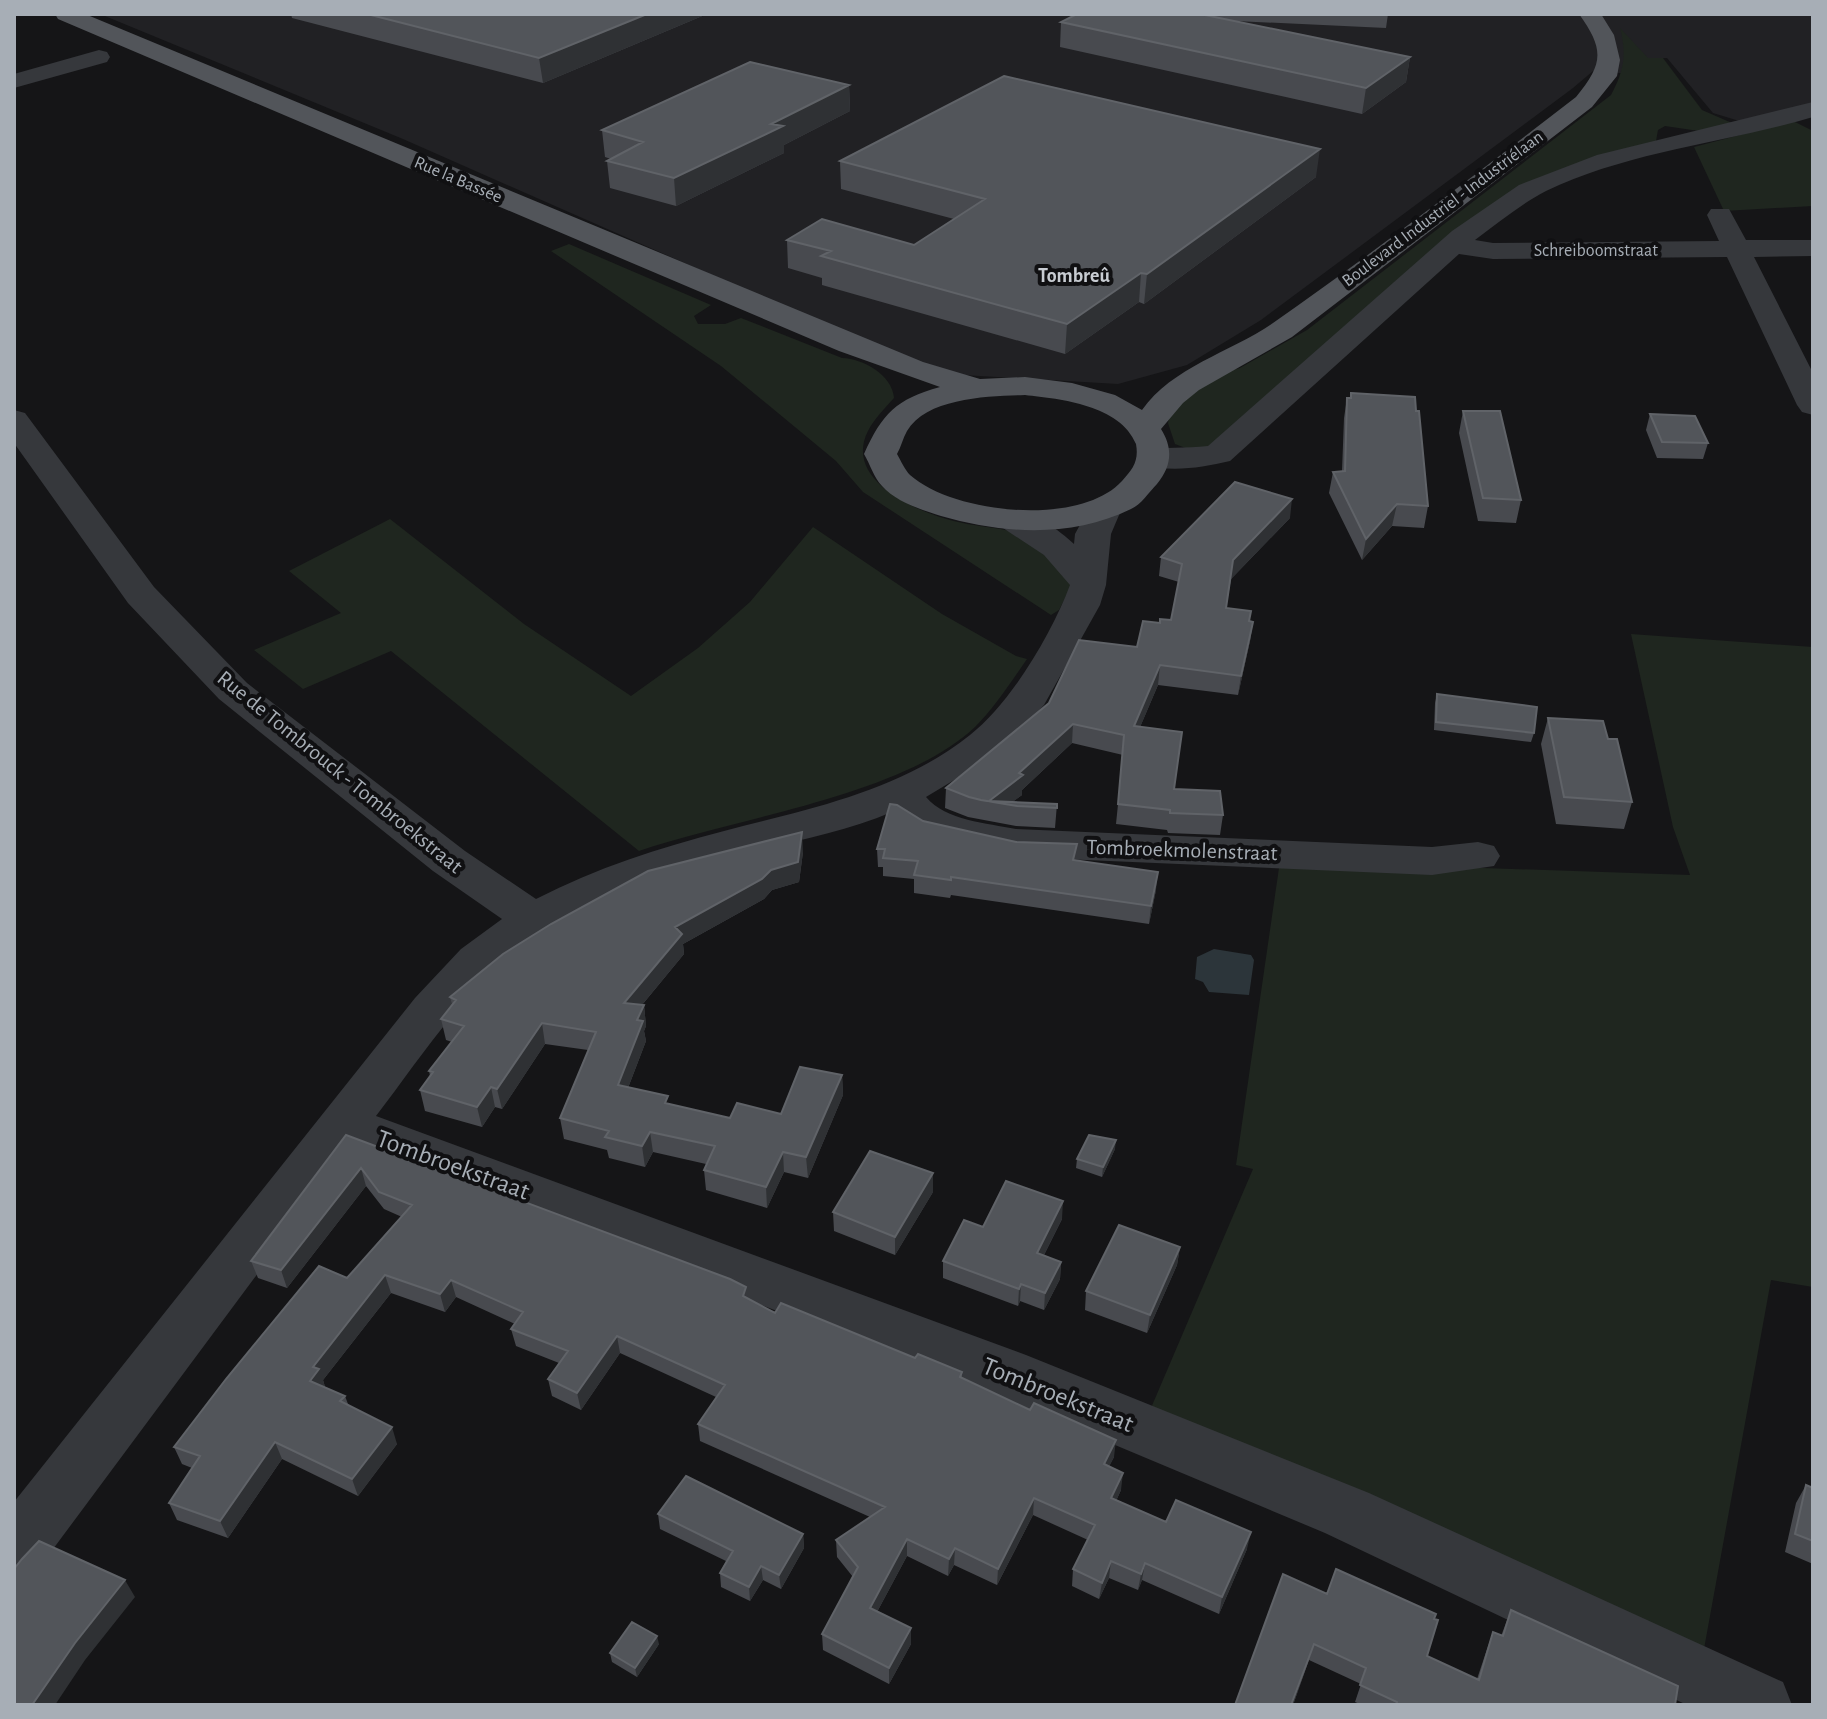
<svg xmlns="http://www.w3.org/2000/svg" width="1827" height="1719" font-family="'Alegreya Sans',sans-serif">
  <rect width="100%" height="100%" fill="#151517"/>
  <!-- built -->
  <path fill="#212124" d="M100,14H1813V106L1746,123L1713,113L1667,58H1649L1646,75L1593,71L1573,88L1261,320L1187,365L1118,384L963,375L916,365L403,139Z"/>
  <!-- green -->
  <path fill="#1f261f" d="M1620,28L1648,58H1663L1702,110L1732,123L1699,131L1665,126L1658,130L1656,141L1647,145L1541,179L1213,447L1188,449L1175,444L1168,423L1170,412L1219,374L1240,368L1307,330L1611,95C1624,71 1627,55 1620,28Z
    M1793,121L1813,131V206L1724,211L1694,147Z
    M569,244L711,305L694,316L698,324H725L741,318L842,358C864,359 892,375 894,398C885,408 874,419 868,431C842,482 922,514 958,522C993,530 1007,525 1040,544C1044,546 1052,549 1055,553C1062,561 1066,577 1071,586L1059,610L1051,615L863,492L836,461L721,366L551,251Z
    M390,519L524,624L631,696L698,648L750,602L813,527L942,614L1016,656L1027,659C1011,682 995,707 975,727C902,796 735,818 639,851L391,651L303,689L254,650L341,613L289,571Z
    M1631,634L1813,647V1287L1771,1280L1704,1649L1151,1408L1253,1169L1236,1165L1280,861L1690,875L1673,827Z"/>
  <!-- water -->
  <path fill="#2c353a" d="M1214,949L1251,955L1254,960L1249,995L1209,992L1203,982L1195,979L1197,957Z"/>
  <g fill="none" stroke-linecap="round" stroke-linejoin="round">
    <!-- minor -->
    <path fill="#36383c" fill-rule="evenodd" d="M99,50L107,52L110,57L107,62L14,88V74Z
      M1813,102V117C1725,143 1629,151 1546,191C1521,204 1498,223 1475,240L1493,243L1719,241L1707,215L1711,209H1729L1746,240H1813V256L1754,257L1813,373V415L1802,412L1797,405L1727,257L1493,259L1459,254L1230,461C1201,468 1172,472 1143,465L1138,458L1143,451C1164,446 1186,449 1208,446L1452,231L1519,185L1597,155Z
      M14,410L25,413L154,587L247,683L465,851L536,899C596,868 659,848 724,831C809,809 900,791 970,735C1011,703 1052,633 1070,585L1044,555L1003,528L997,521L1003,514C1029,507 1055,527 1074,544L1075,534L1093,501L1105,498L1117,501L1122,508L1111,534L1106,585L1100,605L1044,705L999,753L926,797C946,821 987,823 1016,829L1432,847L1478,842L1494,846L1500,856L1494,866L1432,875L1016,857L924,836L902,824L892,812C842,833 787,842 735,857C649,882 564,911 495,971C449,1012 413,1068 376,1116L1026,1355L1369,1493L1783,1682L1792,1705H1687L1325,1533L986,1391L351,1148L36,1572L14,1580V1502L415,998L461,949L502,919L433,871L219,699L128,603L14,443Z"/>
    <!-- major -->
    <path fill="#52555a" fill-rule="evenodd" d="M55,14H85L923,362L980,379L1025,377L1072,383L1115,395L1142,410C1172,367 1231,352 1273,323C1376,251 1476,174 1576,97C1603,64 1605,50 1579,14H1601L1614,35L1620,60L1617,76L1592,107L1292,337L1199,390L1183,403L1161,429C1173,448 1172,466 1157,484C1149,492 1141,505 1131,509C1072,538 1003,534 941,516C922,510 896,502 882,486C874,478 870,464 864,454C882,414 896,399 940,387L839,351L58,19ZM1025,395C1061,399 1120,405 1136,444C1139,461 1133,469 1122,481C1080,527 954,514 910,475C905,470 901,461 897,454C901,447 903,438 907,431C927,397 991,396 1025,395Z"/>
  </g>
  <!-- wall -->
  <path fill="#484a4f" d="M291,14H707L543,83L292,18Z
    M1205,14H1388L1386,28L1235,21L1410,57L1406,82L1362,114L1060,47L1061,22Z
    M849,85L850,111L784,145V153L676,206L610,188L607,161L611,159L605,157L602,130Z
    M840,161L1316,177L1144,304L1139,302L1065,354L822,285V278L788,268L787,240L914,245L954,219L841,189Z
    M1351,393L1428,506L1424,528L1392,526L1362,560L1329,493L1333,472L1342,471L1344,418L1347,398H1350Z
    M1463,411L1521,500L1516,523L1478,521L1459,433Z
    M1650,414L1708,443L1703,459L1657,458L1646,430Z
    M1290,518L1231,579L1226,608L1249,621L1253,622L1250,641L1238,695L1158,685L1140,727L1174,789L1223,815L1220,835L1168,833L1167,830L1116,824L1123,755L1072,743L1022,790V795L1012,802L1057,804L1055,828L1016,826L968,817L945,808L946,788L1137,647L1160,623L1171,620L1179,582L1159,576L1161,557Z
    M1437,694L1534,733L1531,742L1434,730L1435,703Z
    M1548,718L1608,739L1632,802L1624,829L1556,824L1541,744Z
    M923,821L1076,860L1156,890L1149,924L951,895L950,898L914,893V879L883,876V867H878L877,849Z
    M803,852L799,882L772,890L764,899L683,944L684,954L642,1005H644L646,1026L644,1031L646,1041L628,1088L669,1104L730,1118L781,1114L842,1075L843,1095L808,1178L784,1172L767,1208L706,1190L704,1170L706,1164L653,1152L645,1167L609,1158L607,1150L564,1139L560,1118L588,1050L545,1044L502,1109L495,1107L482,1127L425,1111L420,1090L430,1076L429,1071L452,1042L446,1040L441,1019L452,1004L450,997Z
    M346,1135L747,1298L775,1313L915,1358L962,1372V1378L1114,1457L1109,1466L1121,1490L1116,1501L1166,1522L1247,1549L1219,1614L1142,1580L1138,1590L1109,1578L1099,1599L1072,1586L1073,1569L1088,1540L1033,1515L997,1585L954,1565L948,1576L907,1556L877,1612L911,1644L889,1684L823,1650L822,1634L853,1577L837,1557L836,1540L870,1517L700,1441L698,1424L716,1397L620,1353L581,1410L552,1396L548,1379L559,1363L516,1346L511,1329L515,1324L456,1297L445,1312L391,1293L323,1380L325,1387L345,1396L348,1404L397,1444L358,1496L282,1459L228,1538L177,1520L169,1503L192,1468L182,1464L174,1447L347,1278L402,1217L384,1209L366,1186L287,1288L258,1278L251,1261Z
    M1115,1149L1102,1177L1076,1168L1077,1159Z
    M933,1192L895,1255L834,1231L833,1212Z
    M1062,1219L1044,1255L1061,1262L1060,1279L1044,1310L1020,1301L1018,1306L943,1278V1261L983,1227Z
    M1180,1247L1177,1265L1147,1333L1085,1310L1086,1291Z
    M1806,1485L1813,1488V1564L1785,1552L1796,1503Z
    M658,1514L803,1534L804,1548L781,1589L763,1580L750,1601L721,1587L720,1573L726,1561L660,1529Z
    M1327,1594L1434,1619L1427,1656L1477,1679L1487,1649L1493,1632L1501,1636L1511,1610L1675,1705H1362L1355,1702L1361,1684L1309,1660L1293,1705H1235Z
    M659,1644L637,1677L612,1662L610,1653Z"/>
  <!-- shaded-wall -->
  <path fill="#2f3134" d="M647,14H707L543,83L539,58Z
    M1410,57L1406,82L1362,114L1366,88Z
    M849,85L850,111L784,145V153L676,206L674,178L771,124Z
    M1320,149L1316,177L1144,304L1147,274Z
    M1141,273L1139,302L1065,354L1067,324Z
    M1292,499L1290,518L1231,579L1223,627L1233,560Z
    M1397,504L1392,526L1362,560L1366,539Z
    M1253,622L1250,641L1238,695L1241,676Z
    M1160,665L1158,685L1132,746L1134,726Z
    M1073,724L1072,743L1022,790V795L1009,805L989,801Z
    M802,832L803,852L799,882L772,890L764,899L683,944L684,954L627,1023L624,1003L675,927Z
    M1158,872L1156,890L1149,924L1151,906Z
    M644,1005L646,1026L644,1031L646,1041L621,1106L618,1085L637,1020Z
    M542,1023L545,1044L502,1109L497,1089Z
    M842,1075L843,1095L808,1178L806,1157Z
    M491,1087L495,1107L482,1127L477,1107Z
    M650,1132L653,1152L645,1167L642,1146Z
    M1116,1140L1115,1149L1102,1177L1103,1167Z
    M783,1152L784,1172L767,1208L766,1187Z
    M361,1168L366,1186L287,1288L281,1270Z
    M933,1173V1192L895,1255V1237Z
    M1063,1201L1062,1219L1036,1271L1037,1253Z
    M1180,1247L1177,1265L1147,1333L1150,1315Z
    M1061,1262L1060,1279L1044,1310L1045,1293Z
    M385,1275L391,1293L323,1380L325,1387L310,1381L313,1367Z
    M451,1280L456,1297L445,1312L440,1294Z
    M1021,1284L1020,1301L1018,1306L1019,1289Z
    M617,1336L620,1353L581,1410L577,1393Z
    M392,1427L397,1444L358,1496L352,1479Z
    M1116,1440L1114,1457L1102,1481L1104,1464Z
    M275,1442L282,1459L228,1538L220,1521Z
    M1123,1473L1121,1490L1109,1516L1111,1498Z
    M1034,1498L1033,1515L997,1585L998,1569Z
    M1251,1532L1247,1549L1219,1614L1222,1597Z
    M803,1534L804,1548L781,1589L779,1575Z
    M907,1539V1556L870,1625V1608Z
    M955,1548L954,1565L948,1576L949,1559Z
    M1111,1561L1109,1578L1099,1599L1102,1583Z
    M1145,1563L1142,1580L1138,1590L1141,1574Z
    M761,1566L763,1580L750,1601L749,1587Z
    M125,1580L135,1597L85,1660L55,1705H32L75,1643Z
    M911,1628V1644L889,1684V1668Z
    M657,1636L659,1644L637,1677L635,1668Z
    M1314,1644L1293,1705H1291Z"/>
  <!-- building -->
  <path fill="#52555a" stroke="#606368" stroke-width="2" d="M367,14H647L539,58Z
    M1077,14H1200L1410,57L1366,88L1061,22Z
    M750,62L849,85L771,124L783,126L674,178L607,161L643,142L602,130Z
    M1004,76L1320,149L1147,274L1141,273L1067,324L821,256L831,251L787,240L822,219L914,245L985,199L840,161Z
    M1351,393L1415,397L1416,411H1419L1428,506L1397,504L1366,539L1333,472L1345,471L1347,398H1351Z
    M1463,411H1500L1521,500L1483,498Z
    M1650,414L1695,416L1708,443L1662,442Z
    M1235,482L1292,499L1233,560L1226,608L1251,611L1249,621L1253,622L1241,676L1160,665L1134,726L1182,732L1174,789L1220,791L1223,815L1170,813V810L1118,804L1124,735L1073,724L1019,773L1023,775L989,801L1057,804V808L1017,806L981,800L969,797L946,788L1049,703L1079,640L1137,647L1143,621L1160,623V619L1171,620L1182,564L1161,557Z
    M1437,694L1537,707L1534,733L1436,722Z
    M1548,718L1603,721L1608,739H1617L1632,802L1564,797Z
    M890,804L897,805L923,821L1016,842L1077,844L1073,860L1158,872L1151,906L951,877V880L914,875L918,861L883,858L885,849H877Z
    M802,832L798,862L771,870L762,879L675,927L682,934L624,1003L644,1005L637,1020L643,1021L618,1085L668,1096L665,1103L730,1118L737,1103L781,1114L800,1067L842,1075L806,1157L783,1152L766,1187L704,1170L715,1146L650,1132L642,1146L605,1137L609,1131L560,1118L596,1032L542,1023L497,1089L491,1087L477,1107L420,1090L433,1072L429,1071L464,1026L441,1019L456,1000L450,997L503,954L551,924L648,871Z
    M346,1135L730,1279L746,1287L743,1296L775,1313L781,1303L915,1358L918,1354L962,1372L960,1377L1030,1410L1034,1403L1116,1440L1104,1464L1123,1473L1111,1498L1166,1522L1176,1500L1251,1532L1222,1597L1145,1563L1141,1574L1111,1561L1102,1583L1073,1569L1095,1525L1034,1498L998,1569L955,1548L949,1559L907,1539L870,1608L911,1628L889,1668L822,1634L858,1567L836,1540L885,1507L698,1424L725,1385L617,1336L577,1393L548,1379L568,1351L511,1329L523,1312L451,1280L440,1294L385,1275L313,1367L319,1369L310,1381L345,1396L340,1401L392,1427L352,1479L275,1442L220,1521L169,1503L200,1456L174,1447L226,1379L319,1266L347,1278L412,1205L379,1192L361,1168L281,1270L251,1261Z
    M1089,1135L1116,1140L1103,1167L1077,1159Z
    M870,1151L933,1173L895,1237L833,1212Z
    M1006,1181L1063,1201L1037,1253L1061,1262L1045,1293L1021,1284L1019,1289L943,1261L964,1220L983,1227Z
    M1119,1225L1180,1247L1150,1315L1086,1291Z
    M686,1476L803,1534L779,1575L761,1566L749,1587L720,1573L733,1551L658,1514Z
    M1806,1485L1813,1488V1541L1795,1534Z
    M39,1541L125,1580L75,1643L32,1705H14V1569L22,1559Z
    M1336,1569L1436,1614L1434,1619L1438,1620L1427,1656L1479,1680L1493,1632L1503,1636L1511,1610L1678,1686L1675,1705H1396L1397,1702L1360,1685L1366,1668L1314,1644L1291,1705H1235L1283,1574L1327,1594Z
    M632,1622L657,1636L635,1668L610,1653Z"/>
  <g text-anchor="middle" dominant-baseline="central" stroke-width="8" stroke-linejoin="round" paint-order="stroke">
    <!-- far-street labels -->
    <g font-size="18" fill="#a7aeb6" stroke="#101012">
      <text transform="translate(458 180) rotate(23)">Rue la Bassée</text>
      <text transform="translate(1443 209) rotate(-37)">Boulevard Industriel - Industriélaan</text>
      <text x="1596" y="251">Schreiboomstraat</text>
    </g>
    <!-- far-neighbourhood labels -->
    <g font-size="20" font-weight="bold" fill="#c8ccd2" stroke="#101012">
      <text x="1074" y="276">Tombreû</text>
    </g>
    <!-- street labels -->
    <g font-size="22" fill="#a7aeb6" stroke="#101012">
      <text transform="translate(340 772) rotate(39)">Rue de Tombrouck - Tombroekstraat</text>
      <text transform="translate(1182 850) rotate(2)">Tombroekmolenstraat</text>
    </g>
    <!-- near-street labels -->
    <g font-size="26" fill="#a7aeb6" stroke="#101012">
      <text transform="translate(453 1165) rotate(20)">Tombroekstraat</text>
      <text transform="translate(1058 1395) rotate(22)">Tombroekstraat</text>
    </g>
  </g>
  <!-- border -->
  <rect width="1827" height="1719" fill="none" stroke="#a7aeb6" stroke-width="32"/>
</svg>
